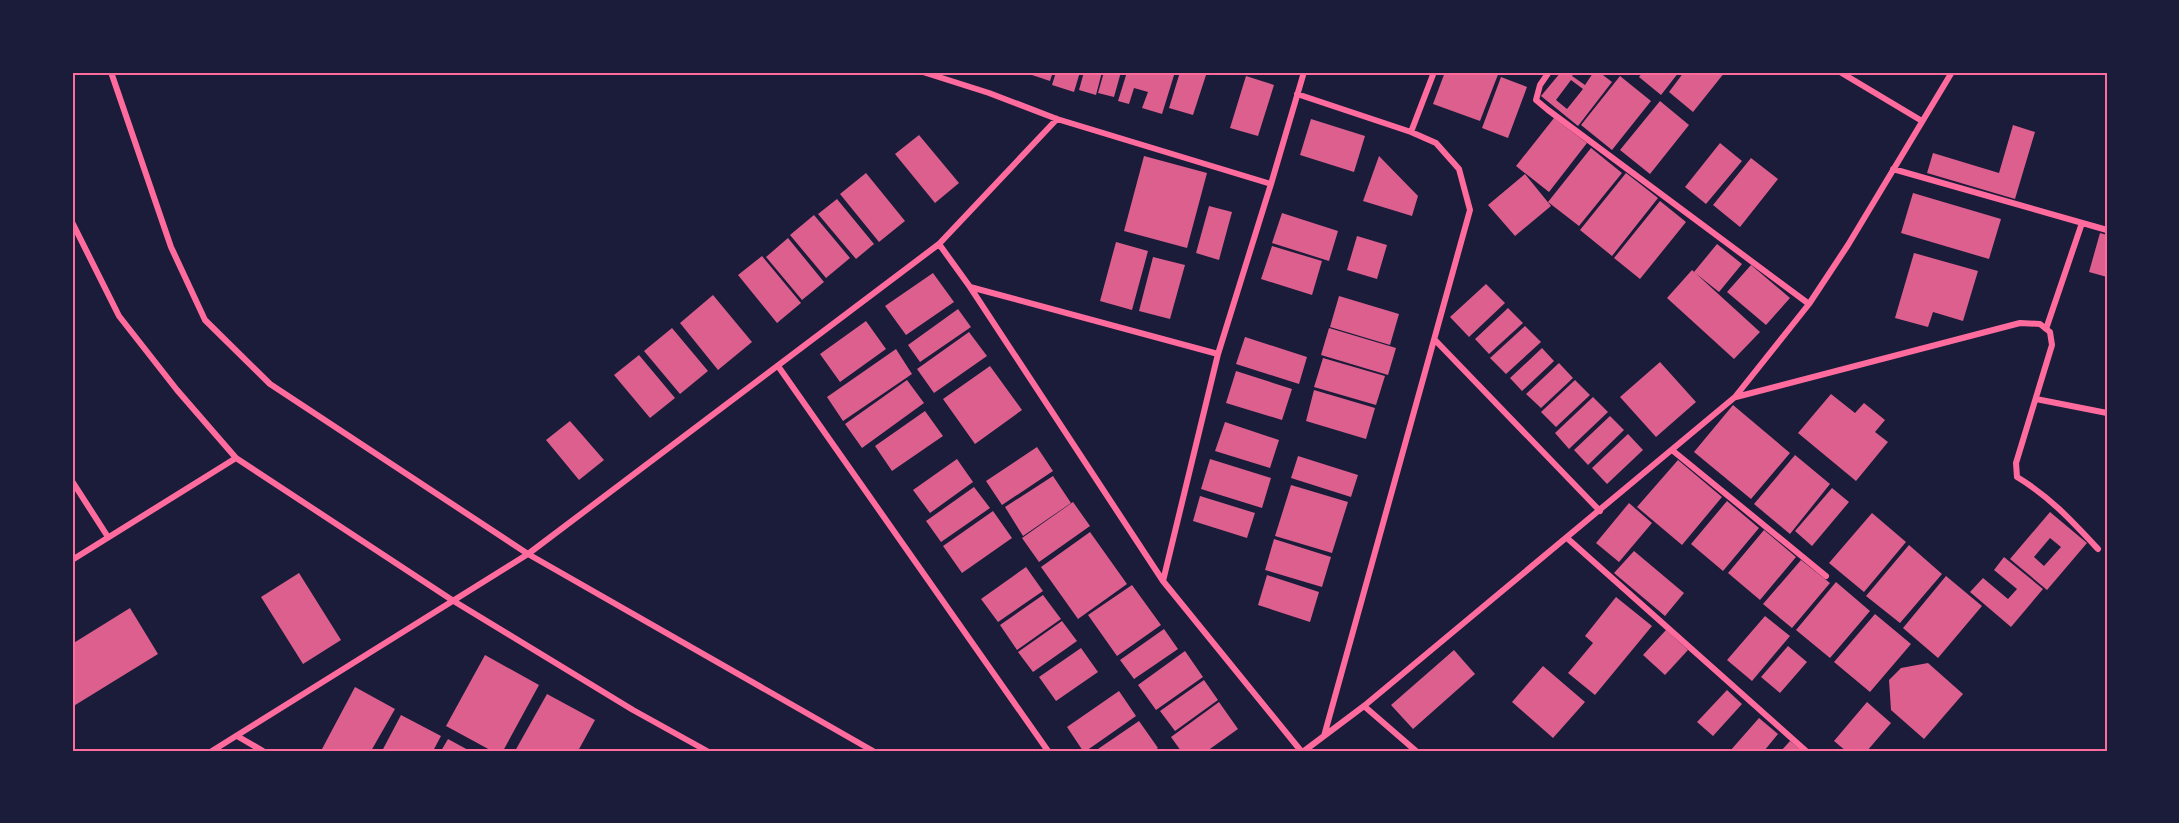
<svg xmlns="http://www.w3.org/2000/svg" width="2179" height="823" font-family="Commissioner,sans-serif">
  <rect width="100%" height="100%" fill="#1b1b3a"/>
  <!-- building -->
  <path fill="#dd5f8e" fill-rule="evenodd" d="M1033,72H1053L1050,81L1032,75Z
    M1056,72H1080L1074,92L1052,85Z
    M1084,72H1102L1096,95L1079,90Z
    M1104,72H1121L1114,97L1098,93Z
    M1127,72H1175L1162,114L1142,108L1148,92L1134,88L1129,104L1118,101Z
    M1180,72H1207L1193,115L1169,108Z
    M1445,72H1499L1480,121L1433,104Z
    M1561,72H1575L1572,76L1585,85L1593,73L1592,72H1599L1612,82L1578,126L1541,96ZM1571,80L1583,89L1567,109L1556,100Z
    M1643,72H1679L1661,95L1639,77Z
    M1684,72H1725L1693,112L1669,92Z
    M1246,76L1274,85L1258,136L1230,128Z
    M1620,76L1651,101L1612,150L1581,125Z
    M1501,77L1527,87L1508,138L1482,128Z
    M1660,101L1689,125L1650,174L1620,150Z
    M1554,118L1587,143L1549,192L1516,166Z
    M1311,119L1365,136L1354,172L1300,155Z
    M2013,125L2035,132L2015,199L1927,173L1933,153L1999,173Z
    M919,135L959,183L935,203L895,154Z
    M1720,143L1742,161L1706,204L1685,187Z
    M1591,148L1622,173L1579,226L1548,202Z
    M1144,156L1207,173L1187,248L1124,231Z
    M1379,156L1418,196L1412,216L1363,201Z
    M1751,158L1778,179L1740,227L1713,205Z
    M866,173L905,221L879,242L840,194Z
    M1626,173L1658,198L1612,256L1580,230Z
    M1525,174L1551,206L1515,236L1488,205Z
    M1913,193L2001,219L1989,259L1901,233Z
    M837,199L874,244L856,259L818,214Z
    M1660,201L1686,222L1640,279L1614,258Z
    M1209,206L1232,212L1219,260L1196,253Z
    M1282,213L1338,231L1329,261L1272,243Z
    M814,215L850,258L826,278L790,235Z
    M2100,233L2107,235V277L2089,272Z
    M1357,236L1387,245L1377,279L1347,270Z
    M788,238L824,282L802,300L766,257Z
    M1116,242L1148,251L1132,310L1100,301Z
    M1717,244L1742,264L1719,292L1694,272Z
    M1272,246L1322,261L1312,295L1261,279Z
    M1914,253L1978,271L1963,321L1933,312L1928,327L1895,318Z
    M762,256L801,303L777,323L738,275Z
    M1153,257L1185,265L1170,319L1139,311Z
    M1751,265L1790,298L1766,325L1727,292Z
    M1692,270L1760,332L1734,359L1667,298Z
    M933,273L954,302L906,335L885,306Z
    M1486,284L1505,303L1469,337L1450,317Z
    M713,295L752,342L718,370L680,323Z
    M1339,296L1399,314L1390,345L1330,327Z
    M1508,308L1523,323L1489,354L1475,339Z
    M958,309L971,327L920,362L908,345Z
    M866,321L886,349L840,382L820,354Z
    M1525,326L1541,342L1506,374L1490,358Z
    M672,328L708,371L680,394L644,351Z
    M1329,328L1396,348L1388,375L1321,355Z
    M969,332L987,356L934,393L917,369Z
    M1245,337L1307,357L1299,384L1236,364Z
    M1542,348L1554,361L1522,391L1510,378Z
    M896,349L912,374L843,421L827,397Z
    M639,355L675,398L650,418L614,375Z
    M1323,358L1385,376L1376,405L1314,387Z
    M1660,362L1696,402L1656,437L1620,397Z
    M1559,363L1573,378L1541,408L1526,394Z
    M990,366L1022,410L975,444L943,399Z
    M1236,371L1292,389L1282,420L1226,403Z
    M907,380L924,403L862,448L845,424Z
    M1575,380L1590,395L1556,427L1541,412Z
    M1314,390L1375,408L1366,439L1306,421Z
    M1831,394L1855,413L1864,403L1885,420L1875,432L1888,442L1856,481L1798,433Z
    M1593,397L1608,412L1569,449L1555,433Z
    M1733,405L1790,453L1751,499L1694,452Z
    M925,411L943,436L892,471L875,446Z
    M1610,416L1624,430L1588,465L1574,450Z
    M570,421L604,460L579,480L546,440Z
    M1225,422L1279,440L1270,468L1215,451Z
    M1628,434L1643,450L1607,484L1592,468Z
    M1037,447L1053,471L1002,505L986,481Z
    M1795,455L1830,484L1790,534L1754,504Z
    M1298,456L1358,475L1351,497L1291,478Z
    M957,459L973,482L930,513L913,490Z
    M1210,459L1271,478L1262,508L1201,489Z
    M1678,460L1722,497L1682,545L1637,507Z
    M1053,476L1071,503L1023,536L1005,507Z
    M1291,485L1348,502L1332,553L1275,536Z
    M974,487L990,508L941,542L926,521Z
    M1832,488L1849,502L1812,546L1795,531Z
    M1200,496L1255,513L1247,538L1193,521Z
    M1727,501L1759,528L1723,571L1691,544Z
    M1073,502L1090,526L1039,562L1022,538Z
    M1629,503L1652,523L1619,562L1596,543Z
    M993,511L1012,538L962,573L943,546Z
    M2050,512L2087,543L2047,590L2010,559ZM2050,538L2061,547L2044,566L2034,557Z
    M1872,513L1906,542L1864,592L1829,563Z
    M1764,530L1796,557L1760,600L1728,573Z
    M1090,532L1127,584L1078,619L1041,567Z
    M1274,539L1331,557L1322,587L1265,570Z
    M1909,545L1942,574L1900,623L1866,596Z
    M1634,551L1684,593L1665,616L1614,573Z
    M2004,557L2043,589L2011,627L1970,592L1983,578L2008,599L2017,589L1994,570Z
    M1801,560L1830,583L1792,628L1763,604Z
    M1026,567L1043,591L998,622L981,599Z
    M299,573L341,640L303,664L261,597Z
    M1267,575L1319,592L1310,622L1258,605Z
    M1946,576L1982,606L1938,658L1903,628Z
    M1836,582L1870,611L1830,658L1796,630Z
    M1132,585L1161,625L1117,656L1088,615Z
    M1043,595L1061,619L1017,650L1000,625Z
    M1616,597L1652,626L1595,695L1568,673L1593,643L1585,636Z
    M130,608L158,654L72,707V644Z
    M1875,614L1911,644L1870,692L1834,662Z
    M1765,616L1790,636L1752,681L1727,660Z
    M1062,621L1077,641L1033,672L1018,652Z
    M1164,629L1178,649L1134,679L1120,660Z
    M1666,630L1688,650L1665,675L1643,655Z
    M1788,646L1807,662L1780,693L1761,677Z
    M1081,648L1098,672L1056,701L1039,677Z
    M1454,650L1475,674L1413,729L1391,705Z
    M1185,651L1203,677L1156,710L1138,685Z
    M485,655L539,685L503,751H492L446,726Z
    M1928,663L1963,694L1924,739L1891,710L1889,680L1901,668Z
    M1543,666L1585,702L1553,738L1512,702Z
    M1204,680L1218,700L1175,731L1160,711Z
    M355,687L395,709L371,751H325L322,749Z
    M1727,690L1742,704L1713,736L1697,722Z
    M1119,691L1136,716L1086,751H1083L1067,727Z
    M547,694L595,720L578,751H515Z
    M1219,702L1238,729L1207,751H1181L1171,737Z
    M1867,702L1891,723L1867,751H1846L1834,741Z
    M401,715L441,736L433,751H382Z
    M1759,718L1778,734L1764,751H1730Z
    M1139,721L1158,748L1154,751H1095Z
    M448,739L470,751H441Z
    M1790,741L1802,751H1781Z"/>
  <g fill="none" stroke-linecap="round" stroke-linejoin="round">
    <!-- minor -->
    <path stroke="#ff6b9d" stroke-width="6" d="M111,72L171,247L205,320L270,384L528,554L873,751
      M923,72L989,93L1057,119L1271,184
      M1549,72L1540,85L1536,100L1548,110L1809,304
      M1840,72L1922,121
      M1297,94L1411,132L1436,143L1459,169L1470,210L1324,736
      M1411,132L1434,72
      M1893,169L2107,230
      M72,222L119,316L177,390L236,458L452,600L633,710L707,751
      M939,244L970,287L1163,581L1301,751
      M970,287L1218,354
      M2046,329L2082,223
      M1435,340L1600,511
      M778,366L1048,751
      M1736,397L2020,323L2040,324L2050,332L2052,345L2016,463L2017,477C2049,496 2073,522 2098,549
      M2036,399L2107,413
      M1672,450L1826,576
      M72,481L108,537
      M1567,538L1806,751
      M72,560L236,458
      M1163,581L1218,354L1271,184L1304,72
      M1364,706L1416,751
      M237,736L263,751
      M212,751L528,554L939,244L1057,119
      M1304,751L1364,706L1735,397L1809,304L1848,245L1952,72"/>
  </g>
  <!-- border -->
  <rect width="2179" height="823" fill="none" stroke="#1b1b3a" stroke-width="147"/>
  <rect x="74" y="74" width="2032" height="676" fill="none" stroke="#ff6b9d" stroke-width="2"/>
</svg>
